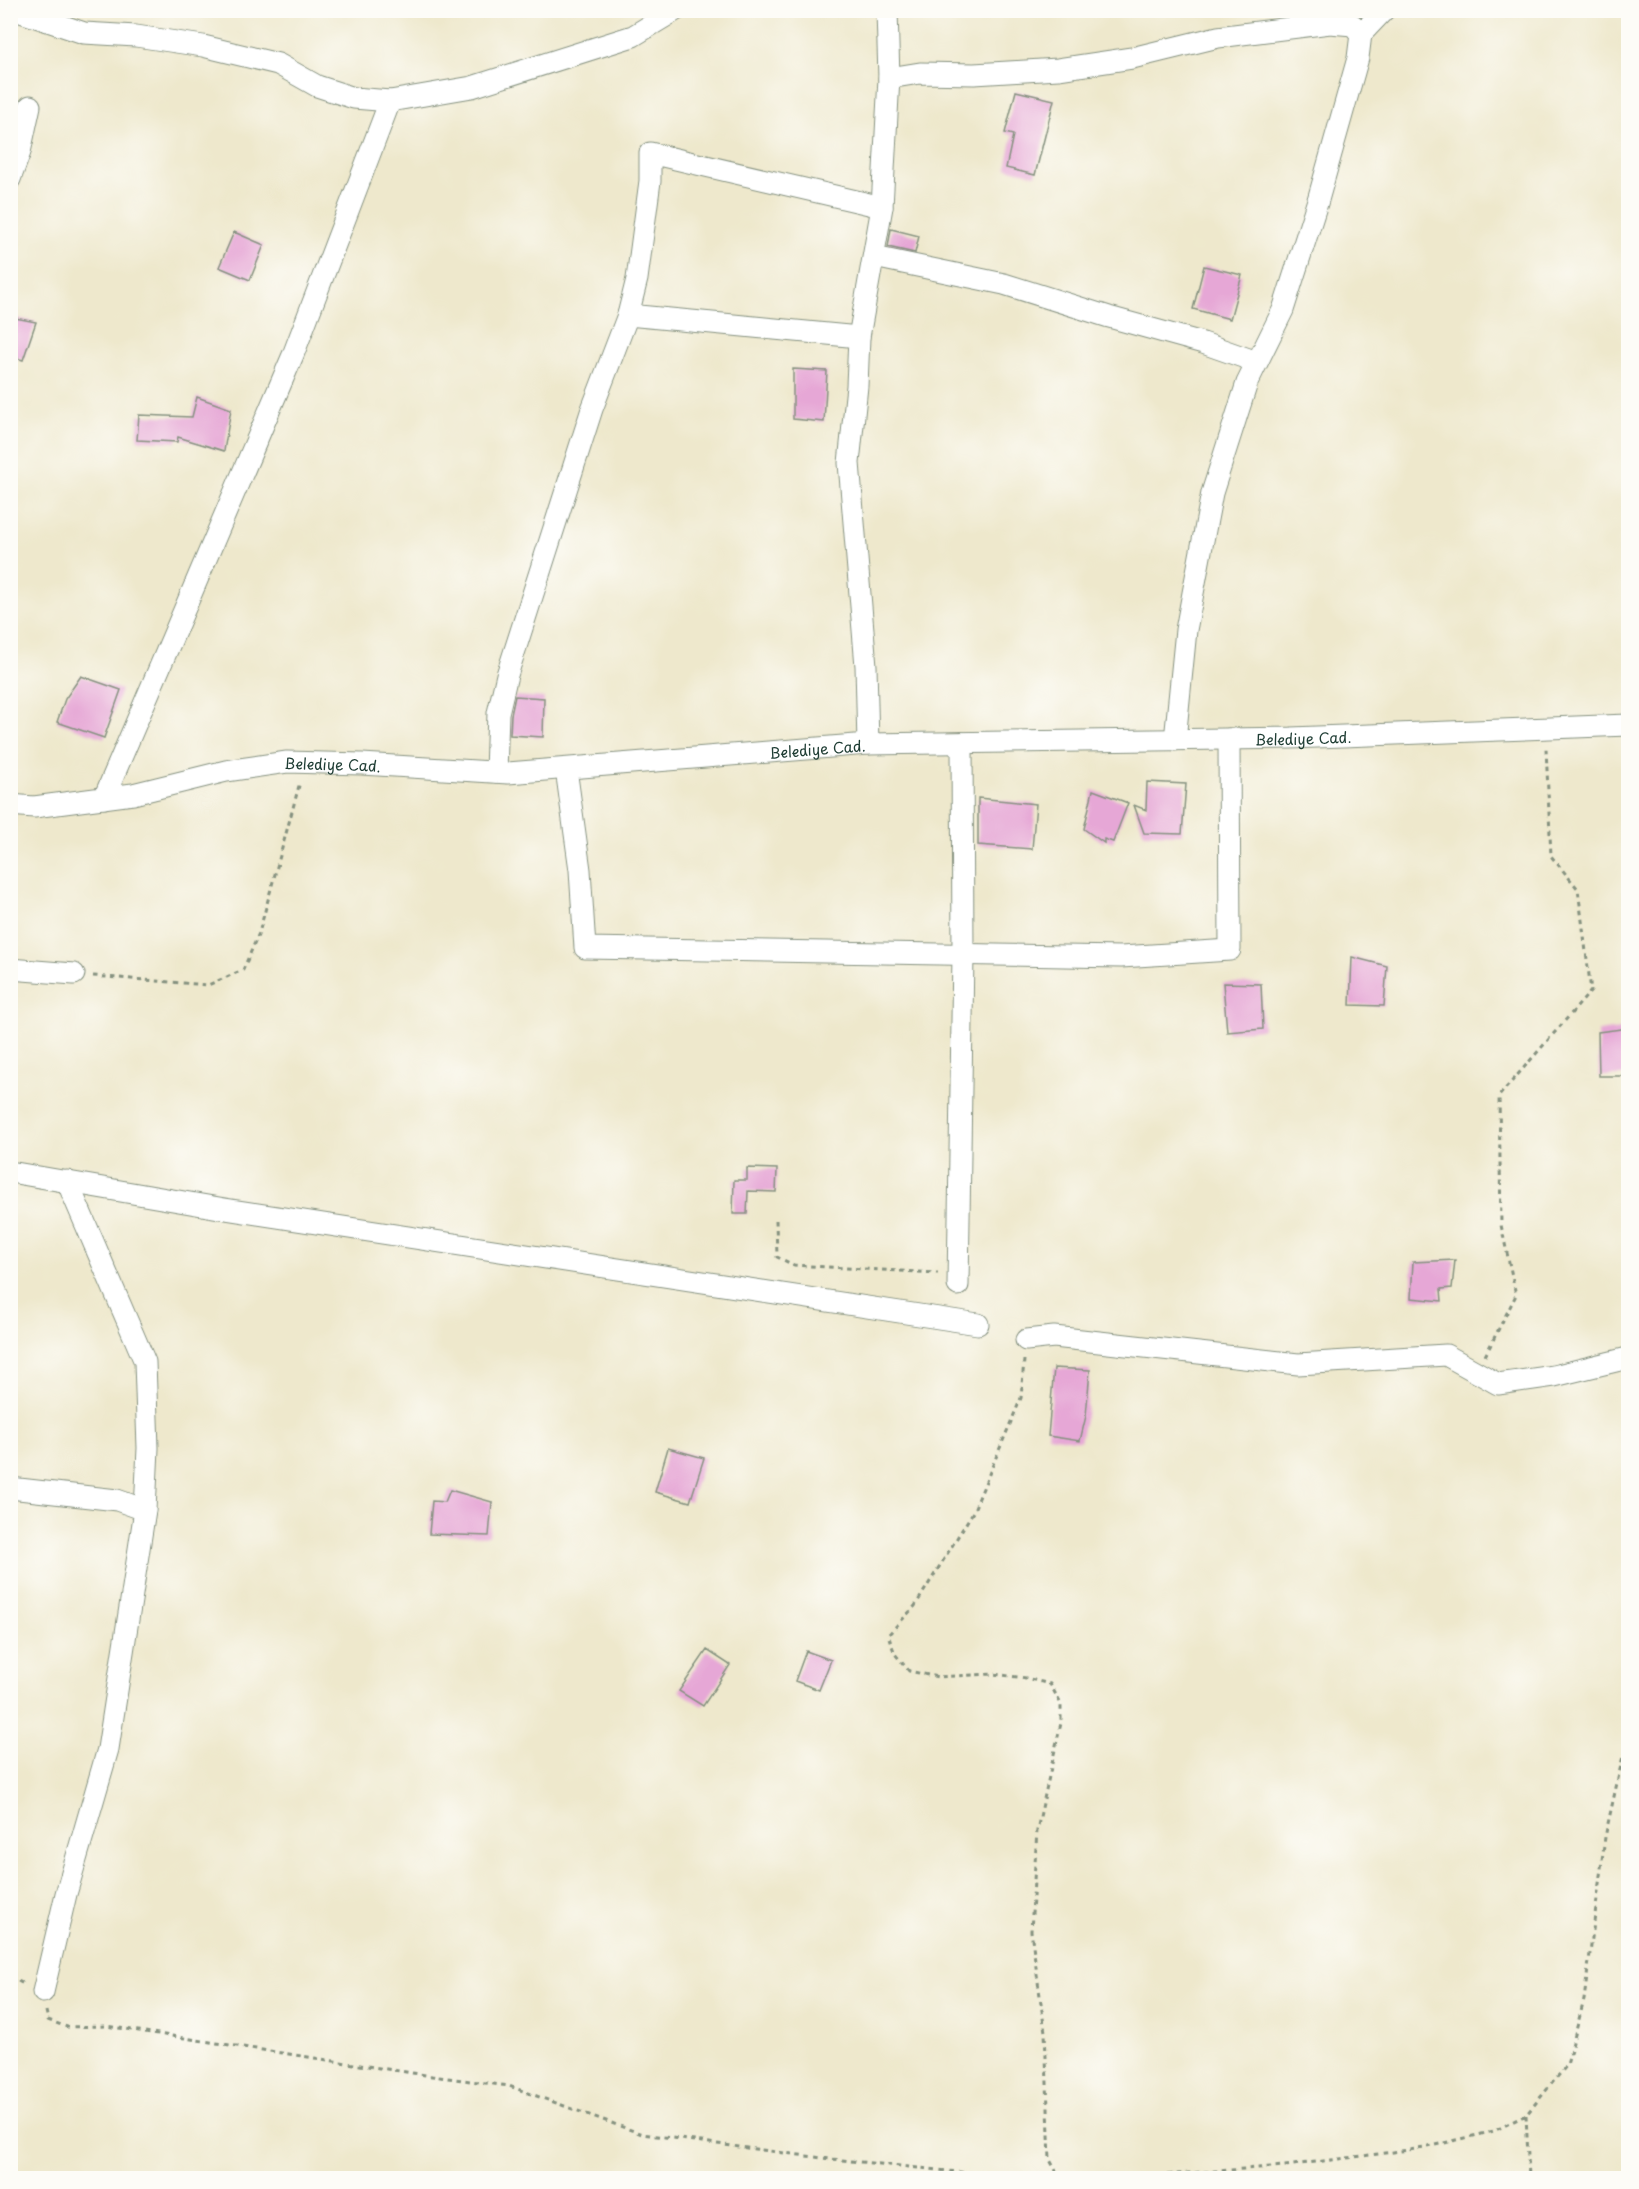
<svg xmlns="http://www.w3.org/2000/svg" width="1639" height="2189" font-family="'Playpen Sans',sans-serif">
  <rect width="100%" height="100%" fill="#fdfcf7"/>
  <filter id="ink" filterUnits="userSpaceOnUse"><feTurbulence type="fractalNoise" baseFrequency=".0167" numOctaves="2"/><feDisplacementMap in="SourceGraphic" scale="12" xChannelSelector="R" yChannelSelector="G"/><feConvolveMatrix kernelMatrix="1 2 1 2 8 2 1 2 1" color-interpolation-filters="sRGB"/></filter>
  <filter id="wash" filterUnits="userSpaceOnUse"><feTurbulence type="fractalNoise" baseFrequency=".008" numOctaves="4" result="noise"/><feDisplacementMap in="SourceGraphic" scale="24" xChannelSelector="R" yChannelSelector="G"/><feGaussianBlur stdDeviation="1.35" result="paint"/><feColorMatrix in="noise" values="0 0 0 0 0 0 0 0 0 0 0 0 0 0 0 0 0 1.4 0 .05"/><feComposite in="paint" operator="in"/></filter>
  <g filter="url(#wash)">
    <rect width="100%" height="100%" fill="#eee8cc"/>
    <g id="blocks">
      <!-- building -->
      <path fill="#e6a7d6" d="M1016,91L1054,100L1035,175L1006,168L1013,135L1005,133Z
        M891,229L919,236L915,253L888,247Z
        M234,232L264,245L250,280L219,267Z
        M1204,266L1242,275L1230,319L1193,309Z
        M10,317L36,322L23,360L10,356Z
        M793,369L827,371L824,422L793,419Z
        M197,397L231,409L224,451L178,437L177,442L137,440L139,415L192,417Z
        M81,676L121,690L104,738L57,722L65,699Z
        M515,696L544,698L543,737L510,735L511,715Z
        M1147,782L1186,784L1182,834L1144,833L1134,805L1146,810Z
        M1093,790L1128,803L1113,842L1104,839V843L1084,829Z
        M978,798L1036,804L1032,849L978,845Z
        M1352,957L1387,966L1384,1006L1350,1005Z
        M1223,983L1261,984L1263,1029L1227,1032Z
        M1629,1028V1076H1599L1598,1032Z
        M747,1168L777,1169L776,1192L748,1191L747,1214H733L734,1180H747Z
        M1455,1260L1452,1288L1441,1289L1442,1301L1411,1298L1413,1262Z
        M1054,1368L1090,1370L1086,1416L1080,1441L1048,1436Z
        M668,1448L704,1458L690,1502L655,1492Z
        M450,1490L492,1502L489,1536L429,1534L432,1501L445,1502Z
        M707,1650L730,1665L703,1706L679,1691Z
        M806,1651L831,1660L819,1690L795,1681Z"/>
    </g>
  </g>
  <g filter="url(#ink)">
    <use href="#blocks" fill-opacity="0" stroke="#869280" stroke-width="1.5"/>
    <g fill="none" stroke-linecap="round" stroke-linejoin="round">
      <!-- minor casing -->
      <g stroke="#869280" stroke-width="23">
        <g id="minor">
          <path d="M15,10L84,33L136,36L203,46L278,64L317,86L354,98L390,101L472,87L633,36L676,10"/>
          <path d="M1361,34L1384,10"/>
          <path d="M889,78L920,73L974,74L1058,69L1132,58L1218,37L1330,23L1353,25L1361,34L1358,58L1318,200L1283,310L1247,383L1212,493L1186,630L1175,740"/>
          <path d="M10,179L20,152L30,106"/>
          <path d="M874,257L1004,284L1109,317L1203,343L1257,362"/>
          <path d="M628,315L859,337"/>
          <path d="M868,744L866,666L849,463L857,386L859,337L882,207L889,78L887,10"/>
          <path d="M566,769L580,870L585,948L1121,957L1230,950L1229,739"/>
          <path d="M496,772L498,713L507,675L592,409L628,315L637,279L650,181V153L882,207"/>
          <path d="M104,798L293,355L390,101"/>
          <path id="s1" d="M10,805L34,807L133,794L226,771L287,762L362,764L508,773L868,744L1291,738L1628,725"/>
          <path d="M10,969L74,974"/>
          <path d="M10,1172L225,1209L978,1324"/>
          <path d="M958,1285L963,954L962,743"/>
          <path d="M1026,1340L1054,1337L1298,1364L1446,1355L1498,1384L1554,1376L1628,1358"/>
          <path d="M10,1488L117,1500L145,1510"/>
          <path d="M43,1992L66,1894L108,1749L145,1510L148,1448L145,1362L67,1181"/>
        </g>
      </g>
      <!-- path -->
      <path stroke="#869280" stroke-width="3" stroke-dasharray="4.5 4.5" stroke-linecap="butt" d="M93,976L208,985L243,970L259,933L300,782
        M776,1220L777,1257L794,1265L938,1273
        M1485,1356L1516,1295L1501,1225L1499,1096L1591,991L1578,889L1551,856L1546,748
        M1024,1360L1021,1398L973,1512L915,1606L888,1635L895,1654L909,1671L938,1677L993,1674L1026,1678L1050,1684L1061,1704V1723L1037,1830L1031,1931L1045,2032L1050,2160L1060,2178
        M1625,1532L1628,1535
        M10,1977L26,1985
        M46,2011L48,2020L67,2027L106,2026L432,2076L509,2086L642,2134L822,2158L1016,2178
        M1526,2115L1529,2178
        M1123,2178L1285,2166L1424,2148L1494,2131L1526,2115L1567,2065L1584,2000L1605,1837L1623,1756L1628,1751"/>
      <!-- minor -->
      <use href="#minor" stroke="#fff" stroke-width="21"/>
    </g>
  </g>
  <g text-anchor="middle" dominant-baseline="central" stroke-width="4.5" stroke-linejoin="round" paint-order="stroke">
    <!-- street labels -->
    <g font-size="15" fill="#1f3d34" stroke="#fdfcf7">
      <text stroke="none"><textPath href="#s1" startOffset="1299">Belediye Cad.</textPath></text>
      <text stroke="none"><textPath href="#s1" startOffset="813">Belediye Cad.</textPath></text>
      <text stroke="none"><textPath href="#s1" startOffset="327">Belediye Cad.</textPath></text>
    </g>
  </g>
  <!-- margin -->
  <rect width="1639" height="2189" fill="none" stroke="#fdfcf7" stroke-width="36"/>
</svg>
